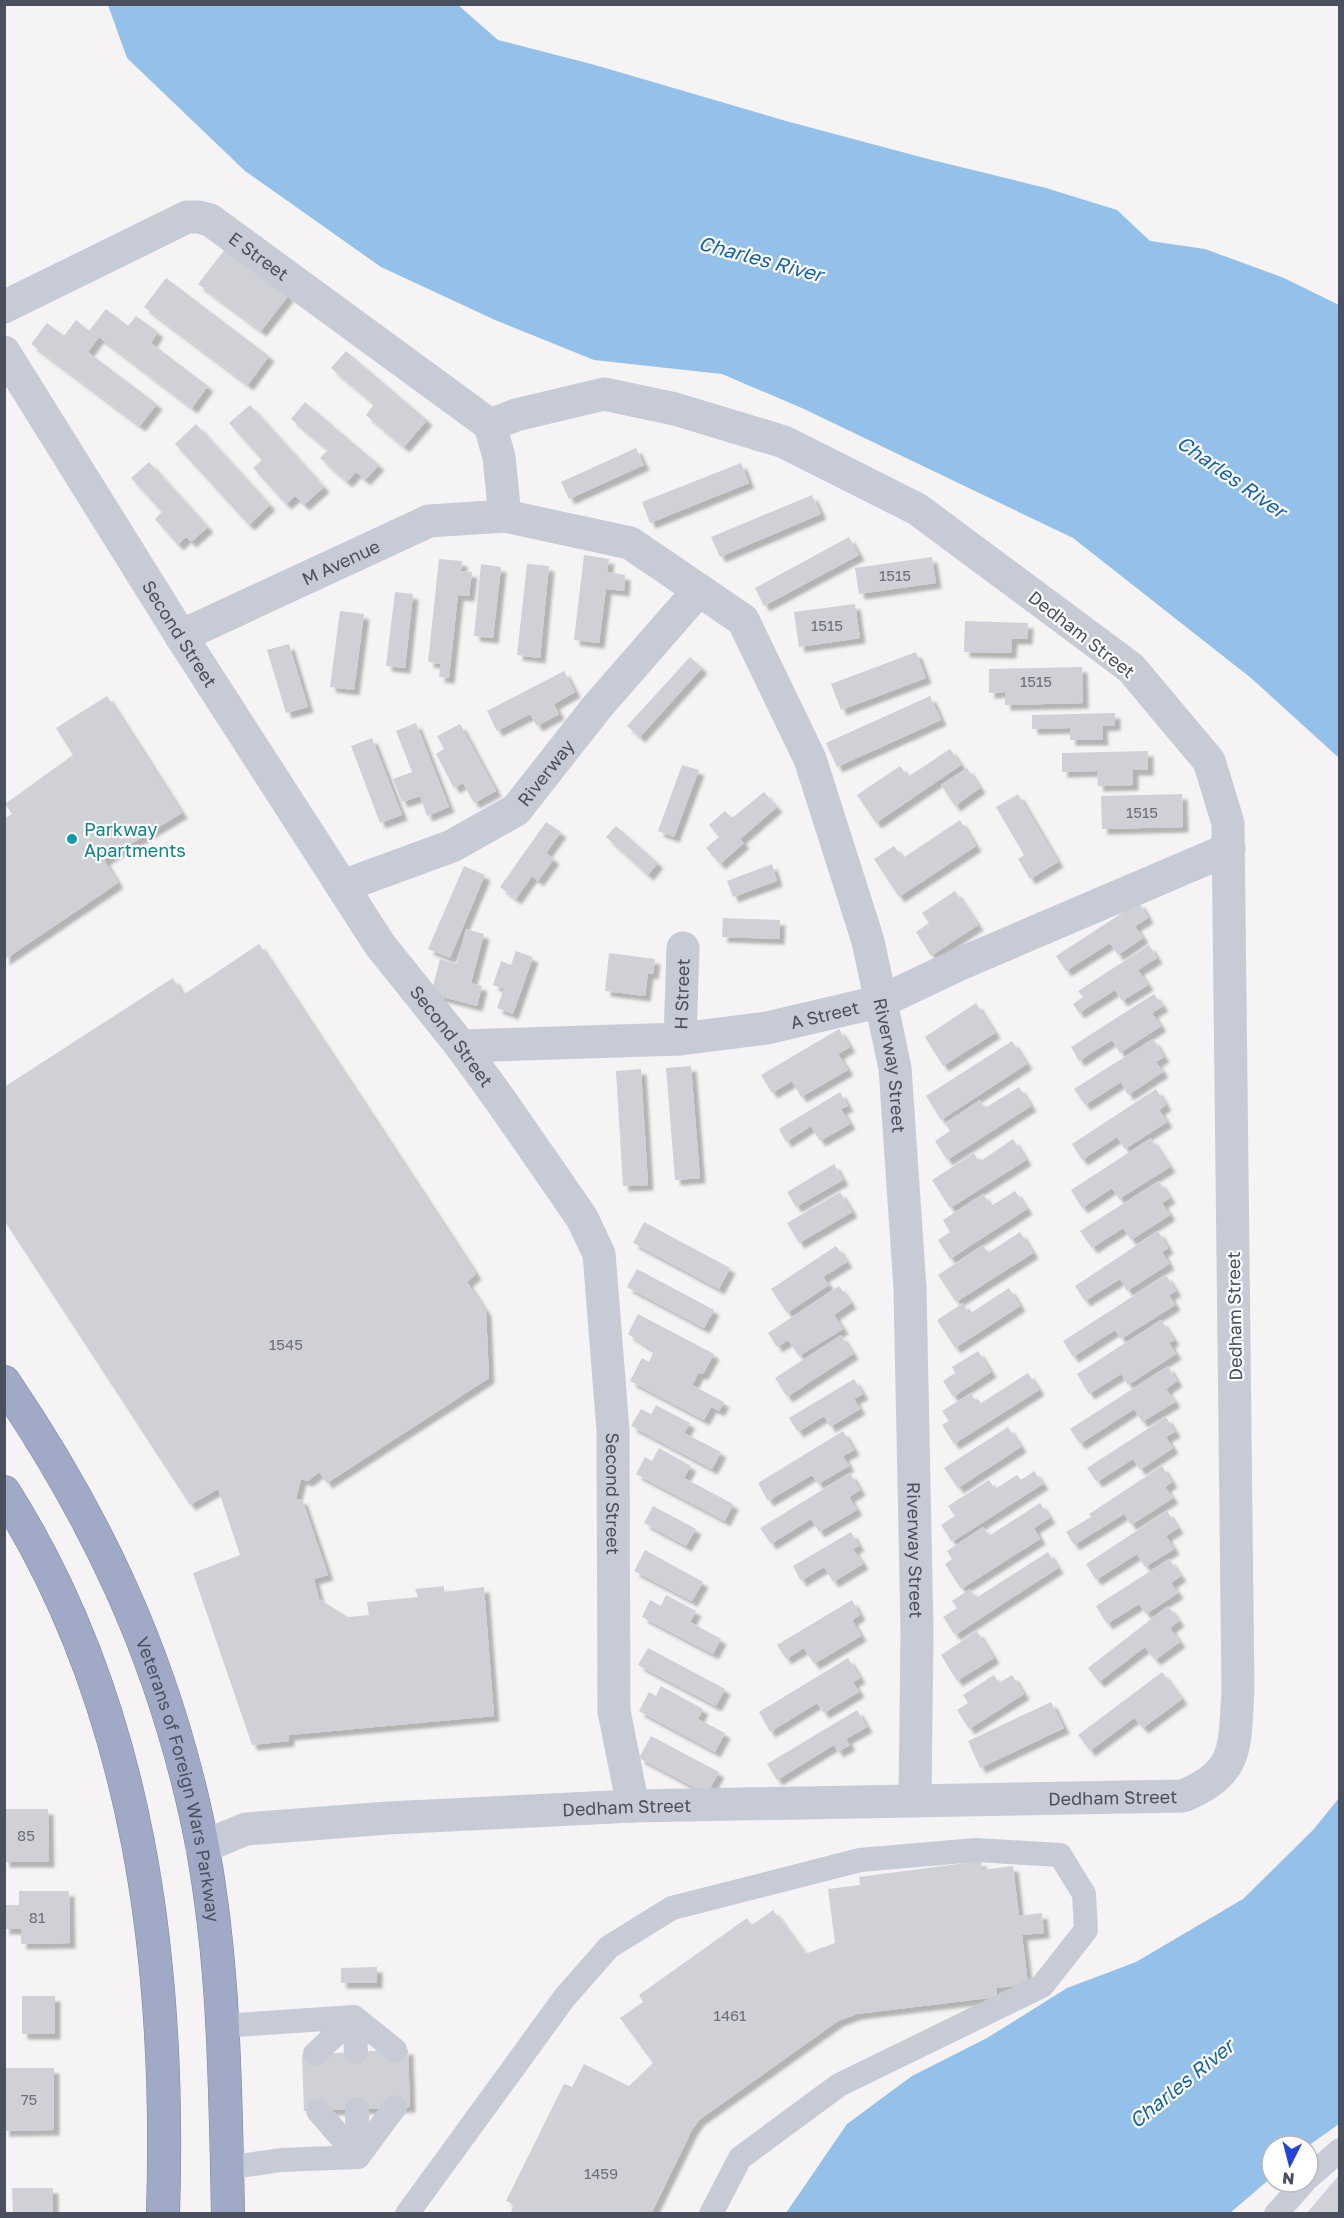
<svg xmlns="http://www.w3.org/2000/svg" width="1344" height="2218" font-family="'Golos Text',sans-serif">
  <defs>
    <filter id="shadow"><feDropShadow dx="5.5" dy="5.5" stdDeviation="1.5" flood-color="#0004"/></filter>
  </defs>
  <rect width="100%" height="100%" fill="#f5f3f3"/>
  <!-- water -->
  <path fill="#94c1e9" d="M108,5H458L498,40L595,65L786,121L932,160L1046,188L1117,210L1150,241L1205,249L1284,278L1339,305V758L1251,678L1073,538L804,409L722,374L594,360L495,320L381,267L245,171L127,58Z
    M1339,1798V2124L1308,2146H1272V2177L1230,2213H786L847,2124L912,2076L987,2038L1067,1988L1136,1962L1243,1899L1313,1830Z"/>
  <!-- building -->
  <path fill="#d0d1d6" filter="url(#shadow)" d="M226,248L289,295L261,331L198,284Z
    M166,278L269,356L248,385L144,307Z
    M106,309L128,326L136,316L158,332L151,343L208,386L192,408L99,337L88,352L157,404L140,426L31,344L47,323L64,336L76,320L89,331Z
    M346,351L427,420L404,447L366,415L374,404L331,368Z
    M305,402L379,465L365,480L356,472L347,482L320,458L328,450L291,419Z
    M250,405L324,487L304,505L295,496L286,504L253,468L262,460L229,423Z
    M196,424L270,505L249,525L175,444Z
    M636,448L644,465L569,499L561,482Z
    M149,462L208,527L191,542L186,537L178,545L155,519L162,512L131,478Z
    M741,463L749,483L650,523L642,502Z
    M812,495L821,514L720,557L711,537Z
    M849,537L859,555L764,606L755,588Z
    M584,555L609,559L607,572L625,575L624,591L606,589L599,643L574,640Z
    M932,557L936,583L859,594L855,568Z
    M439,559L462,561L461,571L472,572L469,596L458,595L449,678L439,677L441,664L428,662Z
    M481,564L501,567L493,638L474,636Z
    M527,564L549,566L540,658L517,655Z
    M395,592L413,594L405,668L386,666Z
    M855,604L860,638L799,647L794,612Z
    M340,611L364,614L354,690L330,687Z
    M965,621L1028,623L1027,639H1012L1011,653L964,652Z
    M289,644L308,707L286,713L267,650Z
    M916,652L926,678L841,710L831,684Z
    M690,657L702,668L640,737L627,726Z
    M1082,667L1083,703L1005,705V692L989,693V669Z
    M564,671L575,692L554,704L559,714L537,726L530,714L497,731L487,711Z
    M107,696L182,813L104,860L118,883L4,960V819L12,814L5,804L73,755L56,728Z
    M930,696L941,720L837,767L826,743Z
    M1115,713V725L1102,726L1103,740H1070V728L1032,729V715Z
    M416,723L449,807L427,816L420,796L402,802L393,779L412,772L396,731Z
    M460,724L496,791L474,803L463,783L454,788L436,754L444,749L437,736Z
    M372,738L402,815L380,823L351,746Z
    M950,749L961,765L876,823L857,795L900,766L908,777Z
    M1148,751V770H1133V785L1098,786L1097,771L1062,772V753Z
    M682,765L699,770L674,837L658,831Z
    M967,768L980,788L955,806L941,785Z
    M764,792L777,807L740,839L744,843L720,864L706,848L719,837L709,825L725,811L732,818Z
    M1018,794L1058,862L1030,879L1018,859L1024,855L996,807Z
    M1182,794L1183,827L1102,829L1101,796Z
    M960,820L976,846L899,897L874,859L894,846L903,858Z
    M546,822L561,832L546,853L554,859L538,881L532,876L516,899L500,887Z
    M616,826L658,863L648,875L606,837Z
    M772,864L777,881L733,897L727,881Z
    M464,866L485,875L450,958L428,949Z
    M955,891L978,925L931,956L916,932L929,923L922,913Z
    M1139,902L1148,918L1135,926L1143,938L1118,955L1110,943L1066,971L1056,956Z
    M723,918L780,920L779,939L722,937Z
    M466,929L484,934L471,983L482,986L477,1006L431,994L440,959L457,964Z
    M259,944L476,1274L467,1282L486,1311L489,1378L327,1483L319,1472L308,1481L301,1479L296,1499H302L328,1575L314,1579L319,1599L348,1617L369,1615L367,1602L418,1597L415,1589L444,1586V1592L484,1587L494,1716L289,1735V1741L252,1745L193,1573L240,1555L218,1489L190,1505L4,1220V1087L173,978L183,995Z
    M1149,945L1157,958L1138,970L1148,985L1122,1001L1115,990L1079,1013L1073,1004L1083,997L1078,991Z
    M516,951L533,957L513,1014L497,1008L504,989L493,985L501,961L511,965Z
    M609,953L655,959L653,974L648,973L645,996L605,991Z
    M1154,994L1163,1006L1152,1013L1161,1026L1120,1053L1112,1040L1079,1061L1071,1047Z
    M976,1003L995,1033L943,1066L925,1037Z
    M839,1029L850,1047L838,1054L848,1070L801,1097L792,1081L772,1093L761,1075Z
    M1153,1039L1164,1057L1156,1062L1163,1072L1128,1095L1121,1082L1085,1105L1074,1089Z
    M1012,1041L1027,1064L941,1120L926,1096Z
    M691,1066L700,1178L675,1180L666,1068Z
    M641,1069L648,1185L623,1186L616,1071Z
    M1019,1087L1031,1106L947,1160L935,1141L950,1131L945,1123L980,1100L985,1108Z
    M1156,1089L1166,1105L1159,1110L1167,1122L1125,1149L1117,1137L1082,1160L1072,1144Z
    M840,1092L848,1106L841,1109L850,1124L820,1141L811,1126L786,1142L779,1129Z
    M1151,1138L1170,1167L1119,1199L1112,1188L1082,1208L1071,1190Z
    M1013,1139L1026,1160L950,1208L932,1180L974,1153L979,1162Z
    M834,1164L843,1180L796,1207L787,1192Z
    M1159,1181L1170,1198L1162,1203L1170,1215L1131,1240L1123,1228L1092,1248L1080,1231Z
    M1015,1191L1027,1209L950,1259L938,1240L950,1232L943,1220L983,1194L991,1206Z
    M840,1192L852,1212L799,1243L787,1223Z
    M644,1222L730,1268L719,1289L633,1243Z
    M1158,1231L1168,1248L1162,1252L1169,1264L1127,1291L1120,1279L1085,1301L1075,1286Z
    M1020,1232L1033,1253L956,1302L938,1275L983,1245L988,1253Z
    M836,1246L847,1262L823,1277L829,1285L787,1313L771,1289Z
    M637,1269L714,1310L704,1328L627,1287Z
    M1166,1275L1176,1291L1169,1295L1175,1305L1121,1339L1115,1330L1073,1357L1063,1341Z
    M839,1286L851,1303L834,1315L843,1329L799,1356L788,1340L777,1347L768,1333Z
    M1009,1288L1020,1306L955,1348L937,1320L963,1303L969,1314Z
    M638,1314L714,1354L703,1374H698L692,1385L724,1402L719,1411L711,1407L704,1420L630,1381L642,1358L649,1362L654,1351L628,1334Z
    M1161,1320L1174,1340L1169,1343L1176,1354L1128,1385L1121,1374L1089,1394L1077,1374Z
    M841,1335L853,1354L787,1397L775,1378Z
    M978,1351L991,1372L953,1397L943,1381L955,1373L952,1367Z
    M1168,1366L1177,1381L1166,1389L1175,1402L1142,1422L1134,1409L1080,1444L1070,1429Z
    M1028,1373L1039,1390L954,1444L942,1425L949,1421L942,1411L971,1393L978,1405Z
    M854,1379L863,1394L854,1399L860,1409L830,1427L824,1416L798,1432L789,1418Z
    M656,1405L690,1423L684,1433L721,1452L712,1469L631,1426L641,1409L651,1414Z
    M1166,1417L1175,1432L1166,1437L1173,1448L1140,1470L1133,1459L1097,1482L1087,1468Z
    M1008,1427L1021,1447L958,1488L944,1468Z
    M843,1431L854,1450L843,1456L849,1466L818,1484L812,1475L768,1501L758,1483Z
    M659,1448L691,1466L684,1478L733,1504L725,1521L636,1474L645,1457L652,1461Z
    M1162,1466L1172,1482L1165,1487L1173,1498L1131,1525L1124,1514L1074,1545L1066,1532L1091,1517L1089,1514Z
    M1034,1471L1043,1484L952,1542L941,1525L955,1516L948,1506L989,1480L995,1489L1017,1475L1021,1480Z
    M850,1473L860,1490L849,1497L857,1510L819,1532L811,1519L771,1544L760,1528Z
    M1040,1503L1050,1518L1034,1528L1040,1539L961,1589L945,1564L952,1559L947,1551L983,1527L989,1536Z
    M653,1506L696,1529L686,1546L644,1523Z
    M1167,1511L1178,1528L1166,1536L1174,1549L1145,1567L1137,1554L1096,1580L1086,1564Z
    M851,1532L859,1546L853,1549L863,1564L833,1582L824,1567L801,1581L793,1566Z
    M645,1550L703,1582L692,1601L634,1571Z
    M1048,1552L1058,1568L955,1635L943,1617L957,1608L952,1601L970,1589L976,1598Z
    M1169,1559L1181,1576L1171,1583L1178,1593L1146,1614L1139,1604L1107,1624L1096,1606Z
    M666,1595L696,1611L690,1622L721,1639L713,1654L642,1617L650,1600L661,1606Z
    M852,1600L860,1615L852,1620L861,1636L814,1664L804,1648L786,1659L777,1645Z
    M1168,1606L1179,1621L1170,1628L1180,1642L1155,1660L1145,1647L1099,1682L1088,1668Z
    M977,1631L994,1658L957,1681L941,1655Z
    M648,1648L725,1689L716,1706L638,1665Z
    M848,1658L860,1678L853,1682L859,1692L824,1713L817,1703L770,1732L759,1712Z
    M1162,1672L1182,1699L1143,1728L1134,1718L1090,1751L1078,1735Z
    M994,1675L999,1683L1012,1675L1024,1694L969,1729L957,1710L968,1703L963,1695Z
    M661,1686L703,1709L698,1719L725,1733L715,1752L639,1711L649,1692L656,1696Z
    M1051,1702L1064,1728L980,1768L968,1741Z
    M857,1710L867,1727L846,1739L850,1745L838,1752L834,1745L777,1780L767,1764Z
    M651,1736L719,1772L707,1794L639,1758Z
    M4,1809H48L49,1862H4Z
    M981,1861L982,1870L1013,1866L1019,1916L1042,1913L1044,1933L1022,1935L1028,1984L996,1988L997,1997L857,2014L838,2021L699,2120L692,2130L651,2214H510L514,2205L506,2201L564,2084L572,2087L584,2064L629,2086L653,2063L620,2018L643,2002L639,1995L747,1918L752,1925L773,1910L805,1954L835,1943L828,1889L860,1885L859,1877Z
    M19,1891H69L70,1943L21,1944V1929H4V1905H19Z
    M377,1967V1983H341V1968Z
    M22,1996H55V2034H22Z
    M408,2049L410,2107L304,2111L302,2055Z
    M4,2068H54V2130L4,2131Z
    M1340,2174V2214H1306Z
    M12,2188H53V2214H13Z"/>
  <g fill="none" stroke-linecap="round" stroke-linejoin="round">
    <!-- trunk casing -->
    <g stroke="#7883aa" stroke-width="34">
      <g id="trunk">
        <path id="s8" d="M4,1382C97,1519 160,1653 196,1815C225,1946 225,2081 228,2214"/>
        <path d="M4,1492C140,1707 171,1965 163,2214"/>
      </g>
    </g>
    <!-- service -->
    <path stroke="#c7cbd6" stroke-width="24" d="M354,2017L356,2052
      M222,2026L354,2017L395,2050
      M315,2054L354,2017
      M357,2109L358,2157
      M318,2111L358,2157
      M358,2157L395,2107
      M227,2168L281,2160L358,2157
      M1308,2178L1340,2150
      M407,2214L565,1997L609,1947L672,1908L860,1860L976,1850L1060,1855L1084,1894L1086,1930L1042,1986L839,2085L740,2158L711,2214
      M1276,2214L1304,2182"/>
    <!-- minor -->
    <g stroke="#c7cbd6" stroke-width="33">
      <path id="s1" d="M4,307L187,217H199L210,220L490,425"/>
      <path id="s2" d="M4,352L181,636L380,945L461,1046L501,1101L582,1218L599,1254L613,1430L614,1711L633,1806"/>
      <path id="s3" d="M181,636L429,521L505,516L630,543L743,620L810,759L868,941L895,1068L910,1288L917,1631L915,1800"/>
      <path id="s4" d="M343,886L452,846L516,810L597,707L699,590"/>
      <path id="s5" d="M680,1039L683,948"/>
      <path id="s6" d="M461,1046L680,1039L767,1028L882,1001L960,964L1229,849"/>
      <path id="s7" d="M202,1847L246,1829L388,1818L633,1806L1183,1796C1240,1773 1234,1746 1238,1692L1228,823L1209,761L1131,668L917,509L784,442L675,409L604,394L516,415L490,425L499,457L505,516"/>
    </g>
    <!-- trunk -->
    <use href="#trunk" stroke="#a0aac6" stroke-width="33"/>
  </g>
  <!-- markers -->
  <circle fill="#0f9aa8" stroke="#fff" stroke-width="2" cx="72" cy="839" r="6"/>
  <g text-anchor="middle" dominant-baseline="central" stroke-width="4.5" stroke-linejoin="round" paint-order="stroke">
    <!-- number labels -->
    <g font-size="15" fill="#6c707d">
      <text x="895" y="575">1515</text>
      <text x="827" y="625">1515</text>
      <text x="1036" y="681">1515</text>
      <text x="1142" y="812">1515</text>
      <text x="286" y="1344">1545</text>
      <text x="26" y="1835">85</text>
      <text x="37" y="1917">81</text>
      <text x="730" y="2015">1461</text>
      <text x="29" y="2099">75</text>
      <text x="601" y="2173">1459</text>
    </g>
    <!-- street labels -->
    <g font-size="18" fill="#4b505f" stroke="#fff">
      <text stroke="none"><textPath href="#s1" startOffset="288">E Street</textPath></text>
      <text stroke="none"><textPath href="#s3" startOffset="176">M Avenue</textPath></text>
      <text stroke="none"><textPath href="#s2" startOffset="332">Second Street</textPath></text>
      <text transform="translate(1082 634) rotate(38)">Dedham Street</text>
      <text stroke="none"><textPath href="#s4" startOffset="237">Riverway</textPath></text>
      <text stroke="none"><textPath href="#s5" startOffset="45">H Street</textPath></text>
      <text stroke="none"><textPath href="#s6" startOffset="366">A Street</textPath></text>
      <text stroke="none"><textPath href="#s2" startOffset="818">Second Street</textPath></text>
      <text stroke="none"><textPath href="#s3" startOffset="1086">Riverway Street</textPath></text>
      <text transform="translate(1234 1316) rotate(-91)">Dedham Street</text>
      <text stroke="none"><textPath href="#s2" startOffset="1322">Second Street</textPath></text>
      <text stroke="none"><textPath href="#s3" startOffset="1572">Riverway Street</textPath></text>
      <text stroke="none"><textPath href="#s8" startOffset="438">Veterans of Foreign Wars Parkway</textPath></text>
      <text stroke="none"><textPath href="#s7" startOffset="915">Dedham Street</textPath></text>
      <text stroke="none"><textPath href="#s7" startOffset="429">Dedham Street</textPath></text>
    </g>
    <!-- culture labels -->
    <g font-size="18" fill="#0d838f" stroke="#fff" text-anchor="start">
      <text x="84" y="829">Parkway<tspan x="84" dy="21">Apartments</tspan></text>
    </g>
    <!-- water labels -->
    <g font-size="20" font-style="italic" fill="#1362aa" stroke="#fff">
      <text transform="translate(761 258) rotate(15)">Charles River</text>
      <text transform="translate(1232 476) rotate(35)">Charles River</text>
      <text transform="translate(1181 2083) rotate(-39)">Charles River</text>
    </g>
  </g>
  <!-- border -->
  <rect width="1344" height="2218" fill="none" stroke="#4b505f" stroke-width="12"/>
  <!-- north arrow -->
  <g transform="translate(1290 2164) rotate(186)"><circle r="28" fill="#ffffff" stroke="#b7b9bf" stroke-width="1.5"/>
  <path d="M0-4.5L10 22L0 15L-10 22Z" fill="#2343de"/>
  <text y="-9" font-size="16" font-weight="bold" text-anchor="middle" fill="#4b505f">N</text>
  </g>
</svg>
